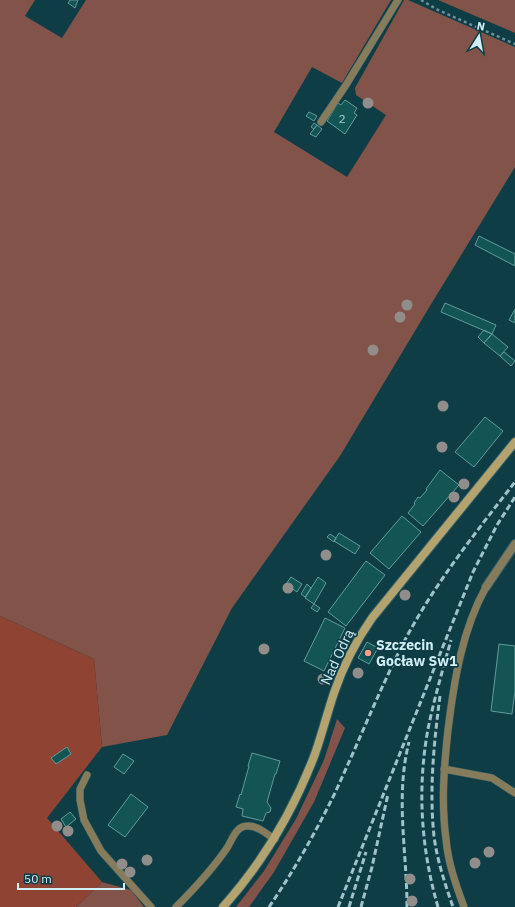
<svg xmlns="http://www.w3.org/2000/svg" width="515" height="907" font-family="'IBM Plex Sans',sans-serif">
  <rect width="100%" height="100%" fill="#0f3d46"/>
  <!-- green -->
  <path fill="#825348" d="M0,0H35L25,16L62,38L86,0H391L342,83L312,67L274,132L347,177L386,115L356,95L355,88L404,0H408L515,47V167L430,306L340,456L232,608L167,735L102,747L94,659L0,616Z
    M438,0H515V33Z
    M337,719L345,728L314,802L274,872L249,907H236L264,871L296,819L324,760Z
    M102,882L131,890L144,907H76Z"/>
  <!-- forest -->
  <path fill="#8f4333" d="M0,616L94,659L102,747L47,818L102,882L76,907H0Z"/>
  <!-- building -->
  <path fill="#135554" stroke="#5f9c9a" d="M70,0H78L75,8L68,3Z
    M345,100L357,108L354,113L357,115L345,134L327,121L338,103L341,105Z
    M309,112L317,116L314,121L306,116Z
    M314,123L317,125L314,129L311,127Z
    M317,125L322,129L316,137L310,134Z
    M479,236L515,254V266L475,245Z
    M445,303L496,325L492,334L441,312Z
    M515,309V323L509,320Z
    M484,330L492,334L484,343L478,337Z
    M492,334L508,347L500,356L484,343Z
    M504,352L515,361L511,366L500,356Z
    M485,417L503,431L474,467L455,452Z
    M440,470L459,485L423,526L408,513L415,504L414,503L418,497L420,498L427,490L426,489Z
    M402,516L421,532L389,569L370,553Z
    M339,533L360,546L355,554L334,541Z
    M330,534L336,538L334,542L327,537Z
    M366,561L385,575L346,626L328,612Z
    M291,577L302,584L297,592L286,584Z
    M318,577L326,583L314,604L305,598Z
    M307,584L311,588L305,597L301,594Z
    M314,604L320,608L317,612L311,608Z
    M325,618L345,628L324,671L304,661Z
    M367,642L378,648L369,664L358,658Z
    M499,644L515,646V691L512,714L491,711Z
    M67,747L71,754L56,764L51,758Z
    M252,753L280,761L276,774H275L267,802L271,808L270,812L266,813L263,821L242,816L243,809L236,807L240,794L241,795L249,766H248Z
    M123,754L134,761L124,774L114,767Z
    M131,794L148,807L125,837L108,825Z
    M70,812L76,819L66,827L61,819Z"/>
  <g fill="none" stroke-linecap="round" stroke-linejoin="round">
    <!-- lane casing -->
    <g stroke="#325d66" stroke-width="8">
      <path id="lane" d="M321,122L346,85L398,0
        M444,769L492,778L515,793
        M87,775L80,789V800L84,820L101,851L151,907
        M176,907C195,888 212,870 227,848C232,840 236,826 247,826C257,825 266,834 275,839
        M464,907C456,885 448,863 446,839C441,803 444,767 448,730C454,681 462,630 486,587"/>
    </g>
    <!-- street casing -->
    <g stroke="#325d66" stroke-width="10">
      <path id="street" d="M486,587L515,544"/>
    </g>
    <!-- secondary casing -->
    <g stroke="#325d66" stroke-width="10">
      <path id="secondary" d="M223,907C264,861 293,812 315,754C322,734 327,714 334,693C343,666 356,641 372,618L515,442"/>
    </g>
    <!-- path -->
    <path stroke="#6a9098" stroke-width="2.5" stroke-dasharray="3 3" stroke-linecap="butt" d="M421,0L438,10L515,44"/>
    <!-- lane -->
    <use href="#lane" stroke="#867c5c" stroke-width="7"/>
    <!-- street -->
    <use href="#street" stroke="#867c5c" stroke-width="8"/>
    <!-- secondary -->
    <use href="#secondary" stroke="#b3a46f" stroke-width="8"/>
    <!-- rail -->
    <path stroke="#a0c2c9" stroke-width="3" stroke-dasharray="6 3" stroke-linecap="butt" d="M440,696C434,742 429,790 434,836C437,860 445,884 453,907
      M269,907C293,872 314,835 333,797C358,744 379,690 406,638C436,582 476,532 515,482
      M338,907L473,572L497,525L515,497
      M349,907L366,852
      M361,907L372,867L388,794
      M407,907C407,851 395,797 409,742
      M438,907C421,849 417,788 428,729C434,699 443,669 451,640"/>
  </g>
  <!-- trees -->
  <g fill="#918d8b">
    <circle cx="368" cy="103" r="5.5"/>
    <circle cx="407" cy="305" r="5.5"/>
    <circle cx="400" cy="317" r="5.5"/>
    <circle cx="373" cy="350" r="5.5"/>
    <circle cx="443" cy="406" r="5.5"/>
    <circle cx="442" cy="447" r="5.5"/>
    <circle cx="464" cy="484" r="5.5"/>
    <circle cx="454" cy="497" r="5.5"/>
    <circle cx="326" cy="555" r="5.5"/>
    <circle cx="288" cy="588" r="5.5"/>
    <circle cx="405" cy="595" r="5.5"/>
    <circle cx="264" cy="649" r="5.5"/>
    <circle cx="358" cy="673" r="5.5"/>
    <circle cx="323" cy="679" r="5.5"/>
    <circle cx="57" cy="826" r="5.5"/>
    <circle cx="68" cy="831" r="5.5"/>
    <circle cx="489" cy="852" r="5.5"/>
    <circle cx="147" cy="860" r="5.5"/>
    <circle cx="475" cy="863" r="5.5"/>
    <circle cx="122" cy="864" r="5.5"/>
    <circle cx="130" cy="872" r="5.5"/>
    <circle cx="410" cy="879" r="5.5"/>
    <circle cx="412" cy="901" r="5.5"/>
  </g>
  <!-- markers -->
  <circle fill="#f49e8a" stroke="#0f3d46" stroke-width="1.5" cx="368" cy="653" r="4"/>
  <g text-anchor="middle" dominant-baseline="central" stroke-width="3.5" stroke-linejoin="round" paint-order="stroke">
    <!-- number labels -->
    <g font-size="12" fill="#a2c8ce">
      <text x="342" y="118">2</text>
    </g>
    <!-- poi labels -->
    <g font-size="14" font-weight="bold" fill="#d2eff6" stroke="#0f3d46" text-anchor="start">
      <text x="376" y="645">Szczecin<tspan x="376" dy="16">Gocław Sw1</tspan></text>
    </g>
    <!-- street labels -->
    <g font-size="14" fill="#d2eff6" stroke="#0f3d46">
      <text transform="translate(337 657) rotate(-65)">Nad Odrą</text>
    </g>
  </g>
  <!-- north arrow -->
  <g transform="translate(479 36) rotate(11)" stroke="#0f3d46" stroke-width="3" paint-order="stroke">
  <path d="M0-3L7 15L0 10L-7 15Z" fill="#d2eff6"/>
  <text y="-6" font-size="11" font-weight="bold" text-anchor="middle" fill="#d2eff6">N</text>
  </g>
  <!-- scale -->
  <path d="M18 883v6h106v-6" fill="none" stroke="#d2eff6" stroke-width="2"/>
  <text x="24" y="883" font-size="12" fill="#d2eff6" stroke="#0f3d46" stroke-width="3" paint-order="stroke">50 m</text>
</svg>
